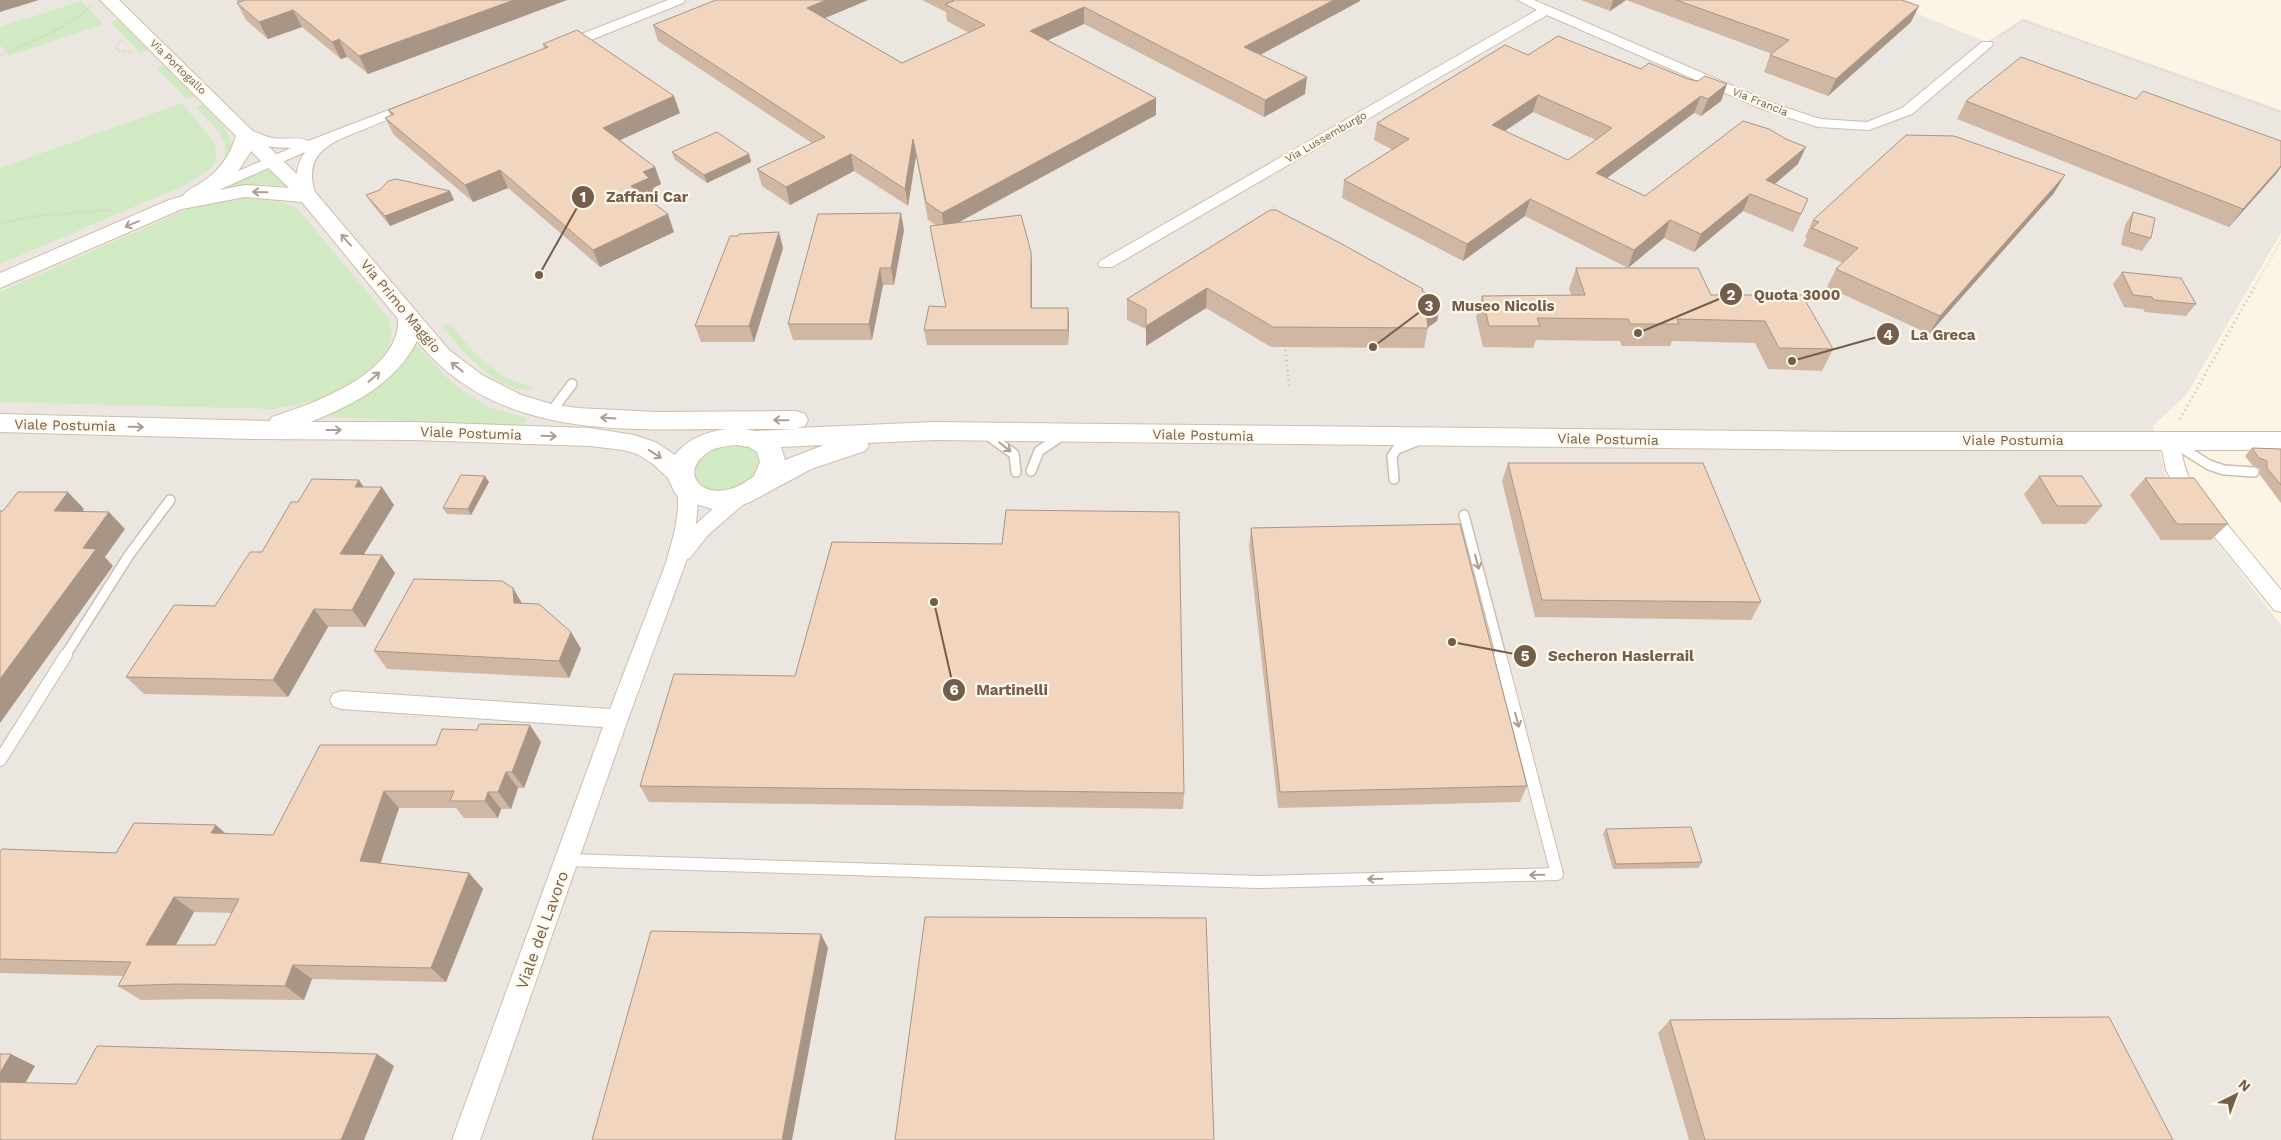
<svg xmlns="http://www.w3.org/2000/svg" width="2281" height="1140" font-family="'Work Sans',sans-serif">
  <rect width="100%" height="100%" fill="#fcf5e6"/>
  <!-- industrial -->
  <path fill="#ece6e0" d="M0,0H1885L1986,42L2023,19L2281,110V233L2186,395L2153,426L2166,476L2281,625V1140H0Z"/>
  <!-- green -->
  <path fill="#d1eac4" d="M81,1L103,24L9,56L0,45V27Z
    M118,19L148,50L140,53L110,22Z
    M164,66L195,96L186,99L156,68Z
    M182,103L215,143L216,160L210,169L188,184L0,264V168Z
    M202,104C216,118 240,137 230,159C228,163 222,167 218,171C237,141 215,128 196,107Z
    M272,167L290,187L259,184L224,188Z
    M242,197H270L298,209L387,316C406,349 360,382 334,393C315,402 294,405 273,409L0,402V292L192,207Z
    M446,324L450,325L477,355L495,370L508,379L533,387L531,390C493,391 465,352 442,327Z
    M415,344L450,381L487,407L527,418L522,427L317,416Z
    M734,444C754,447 755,447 763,466C760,471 755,481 749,484C704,510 663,460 734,444Z"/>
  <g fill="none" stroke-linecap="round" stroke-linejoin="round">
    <!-- lane-far1 casing -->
    <g stroke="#cebdac" stroke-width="12">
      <path id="lane-far1" d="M551,412L572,384
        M986,434L1014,454L1016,472
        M2174,443L2209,465L2224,470L2254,472
        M1031,471L1039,451L1064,434
        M1394,479L1392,456L1397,449L1417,441
        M1464,515L1501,656
        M65,656L129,555L170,500"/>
    </g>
    <!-- lane casing -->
    <g stroke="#cebdac" stroke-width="14">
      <path id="lane" d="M0,760L66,655
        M567,860L1259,882L1557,874L1500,655"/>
    </g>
    <!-- street casing -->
    <g stroke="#cebdac" stroke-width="2">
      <path id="street" d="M668,0H685L683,3L566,50L561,51L554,47L556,44Z
        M1518,0H1534L1772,103L1820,119L1867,122L1902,108L1982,42H1992L1993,45L1912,114L1869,130L1818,127L1762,109L1547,15L1112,267H1100L1098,264L1100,261L1537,10Z
        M415,100L422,104L420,107C402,114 383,121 365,129C331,142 301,152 316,196L313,199H303C293,184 295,167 305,152L212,193L207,194L200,190L202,187L291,148C276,148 249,146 239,134L241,131C252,128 262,136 272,138C283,140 299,136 308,141Z
        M2169,434L2175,435C2183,449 2182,465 2190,479L2281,590V612L2274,610L2176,489L2166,470L2160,440L2163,435Z
        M687,483L694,485C700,496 697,511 696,524L731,493L738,491L745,493L748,498L745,503L708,535L690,558L687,559L628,719L480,1140H452L603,727L341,709L333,706L330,700L333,694L341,691L610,709L666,563L675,530L678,508V490L680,485Z"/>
    </g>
    <!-- secondary casing -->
    <g stroke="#d0bea9" stroke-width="2">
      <path id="secondary" d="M100,0H119L315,192L449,350L482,375L521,395L551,404L577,408L657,412L796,411L805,414L808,420L805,426L796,428L934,422L1850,432H2281V450H1850L934,440L867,443L869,445L865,451L811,469L750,502L733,508L716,510L682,500L675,493L668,478L653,464L637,454L623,450L590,446L415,440L250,439L0,432V414L270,421L272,417C312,404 379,380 395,338C398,332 398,325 398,319L302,202L245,197L182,209L0,288V273L169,200L183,196C186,190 195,187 201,183C219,171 230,156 236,136ZM251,151L289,188L245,185L219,190L235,176ZM417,341C496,437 613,430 726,429C706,432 687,439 675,455L655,442L634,435L590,428L415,422H311C354,404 395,384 417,341ZM745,429H795L756,431ZM737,445L749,447L757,452L760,462L754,476C747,481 739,487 730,489C702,498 679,473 707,453C715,447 727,446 737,445ZM824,445L785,460L781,447Z"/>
    </g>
    <!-- path-far1 -->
    <path stroke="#d6b9a0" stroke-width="2.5" stroke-dasharray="0.5 2.5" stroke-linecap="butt" d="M2000,36L2023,20L2281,112
      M121,40L115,48L120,51L133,52
      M0,55C31,41 66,30 90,6
      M1273,206V214
      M0,224L27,217L111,210
      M2256,285L2281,240"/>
    <!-- path -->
    <path stroke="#d6b9a0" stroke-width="3" stroke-dasharray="1 4" stroke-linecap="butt" d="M1285,345L1289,386
      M2180,419L2256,284"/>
    <!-- lane-far1 -->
    <use href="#lane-far1" stroke="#fff" stroke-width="9"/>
    <!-- lane -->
    <use href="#lane" stroke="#fff" stroke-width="12"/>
    <!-- street -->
    <use href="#street" fill="#fff" fill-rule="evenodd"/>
    <!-- secondary -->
    <use href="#secondary" fill="#fff" fill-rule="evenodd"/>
  </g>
  <!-- wall -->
  <path fill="#cfb7a3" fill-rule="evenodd" d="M236,0H567L368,74L347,57L341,59L302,27L268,39L246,20L237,3L239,2Z
    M716,0H868L825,18L902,63L969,33L947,21L946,12L922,0H1360V1L1260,55L1305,94L1264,117L1084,24L1047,40L1156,115L958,223L1032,267V308H1068L1069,323L1068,345H927L924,330L946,307L930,226H937L928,220L916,156L908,206L854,171L790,205L762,186L757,169L812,143L658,41L653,25Z
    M1581,0H1902L1911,22L1828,96L1764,72L1770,55L1772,54L1626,0L1610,11Z
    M543,44L680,113L620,140L655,167L661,184L653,188L655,195L648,198L674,232L600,267L508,188L473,202L394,135L385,118L391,116L388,110L544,49Z
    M1528,55L1641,69L1698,81L1727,84L1721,101L1701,116L1694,113L1607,178L1645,196L1798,164L1775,184L1808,199L1793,232L1743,211L1694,252L1664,238L1628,268L1525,216L1463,261L1342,198L1344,180L1393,150L1374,140L1377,123ZM1533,112L1596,140L1568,160L1505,131Z
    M2136,99L2281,141V167L2229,227L1957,119L1966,101Z
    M672,152L749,154L751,162L707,183L675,160Z
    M2054,193L1929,334L1827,287L1836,269L1843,263L1803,246L1807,238L1805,237L1813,220Z
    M366,195L454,200L390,226L372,204Z
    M1270,210L1441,301L1437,321L1428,327L1424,348L1271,347L1206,308L1146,346V329L1127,320V299Z
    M2133,212L2151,238L2142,251L2121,245L2125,225Z
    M904,230L894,285H883L872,340H793L788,324Z
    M783,248L754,342H701L695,326Z
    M1576,268L1711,295L1833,349L1822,371L1768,369L1755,343L1672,341L1670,346H1622L1620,341L1536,340L1533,348L1483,347L1476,317L1482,296L1571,295L1569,289Z
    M2122,272L2196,304L2186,316L2145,312L2143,309L2124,307L2113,284Z
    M2252,448L2281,449V503L2260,475V469L2252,465L2245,456Z
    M1508,463L1761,602L1751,620L1535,617L1502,481Z
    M2039,476L2102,506L2086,524H2042L2024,494Z
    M2145,478L2228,524L2211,540H2161L2130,495Z
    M489,482L471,515L447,514L443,508Z
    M363,487L394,505L364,554L395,573L365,627H328L288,697L144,694L126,677L215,606L262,552L298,502Z
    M1251,528L1527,786L1520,802L1278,808L1249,546Z
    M1002,544L1184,793L1183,809L649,802L640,786L795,676Z
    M513,588L522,604L571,632L581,649L569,678L387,669L374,651Z
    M541,742L524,788H518L511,809H501L498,818H464L456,808H399L380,863L469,873L483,889L446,982L312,979L304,1000L198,999L141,1000L118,986L124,976L0,973V851L116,853L226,834L273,835L436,745ZM194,912L232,913L215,945H176Z
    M1606,829L1702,862L1698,868L1613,869L1603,834Z
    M1670,1020L2173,1140H1689L1658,1033Z"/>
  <!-- shaded-wall -->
  <path fill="#a99585" d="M0,0H39L0,12Z
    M514,0H567L368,74L359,56Z
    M826,0H868L811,24L807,8Z
    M1334,0H1360V1L1243,64L1244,47Z
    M1613,0H1626L1610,11Z
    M1919,6L1911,22L1828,96L1836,79Z
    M1084,7V24L1031,48L1030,31Z
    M293,10L302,27L268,39L259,22Z
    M339,39L347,57L341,59L332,42Z
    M1307,77L1305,94L1264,117L1265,100Z
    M1727,84L1721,101L1701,116L1708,99Z
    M1538,95L1533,112L1488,142L1492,125Z
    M674,96L680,113L609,145L603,128Z
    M1701,96L1694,113L1591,190L1596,173Z
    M1156,98V115L944,230L942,213Z
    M913,139L916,156L908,206L905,189Z
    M1806,147L1798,164L1759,197L1766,180Z
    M749,154L751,162L707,183L704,175Z
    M851,154L854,171L790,205L786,187Z
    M2281,166V167L2277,173L2229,227L2243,209Z
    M655,167L661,184L653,188L655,195L637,203L631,186L643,172Z
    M500,170L508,188L473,202L465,185Z
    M2065,175L2054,193L1929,334L1940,316Z
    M450,191L454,200L390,226L385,216Z
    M1750,194L1743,211L1694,252L1701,234Z
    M1530,199L1525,216L1463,261L1467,244Z
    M901,213L904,230L894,285L891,268Z
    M668,214L674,232L600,267L593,250Z
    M1670,220L1664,238L1628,268L1634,250Z
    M779,232L783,248L754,342L749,326Z
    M1031,252L1032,267V324L1031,308Z
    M880,268L883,285L872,340L869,324Z
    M1207,288L1206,308L1146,346V326Z
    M1441,301L1437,321L1427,328L1426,311Z
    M1068,308L1069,323L1068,345Z
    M485,476L489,482L471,515L468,509Z
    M359,480L371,498L355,487Z
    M382,487L394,505L353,572L340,554Z
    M68,492L84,509L71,528L54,511Z
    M109,512L125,529L105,557L113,566L0,723V679L83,548Z
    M382,555L395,573L365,627L352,610Z
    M513,588L523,605L514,603Z
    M314,609L328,627L288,697L273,680Z
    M571,632L581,649L569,678L559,661Z
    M530,725L541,742L524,788L512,772Z
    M506,772L518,788L511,809L498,792Z
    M384,791L399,808L376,877L360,861Z
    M488,792L501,809L498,818L485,801Z
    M216,825L234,841L211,833Z
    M469,873L483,889L446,982L431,968Z
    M174,897L194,912L168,959L146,945Z
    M821,934L828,948L792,1140H782Z
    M293,965L312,979L304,1000L285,986Z
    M11,1054L35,1066L19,1094L0,1085V1073Z
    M377,1054L394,1066L364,1140H341Z"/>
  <!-- building -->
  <path fill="#f1d5be" stroke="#a99585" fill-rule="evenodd" d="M245,0H514L359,56L339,39L332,42L293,10L259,22L237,3Z
    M716,0H826L807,8L902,63L985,25L945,4L954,1L953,0H1334L1244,47L1307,77L1265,100L1084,7L1030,31L1156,98L942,213L926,202L913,139L905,189L851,154L786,187L757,169L825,137L653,25Z
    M1676,0H1902L1919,6L1836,79L1770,55L1789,40Z
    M577,30L674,96L603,128L655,167L643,172L649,178L631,186L668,214L593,250L500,170L465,185L385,118L394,114L388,110L548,47L543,44Z
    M1558,36L1641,69L1649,63L1688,79L1698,81L1705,76L1727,84L1708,99L1701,96L1596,173L1645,196L1743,121L1769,129L1786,139L1806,147L1766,180L1808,199L1801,214L1750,194L1701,234L1670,220L1634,250L1530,199L1467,244L1344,180L1409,139L1377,123L1505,45L1528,55ZM1538,95L1612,128L1568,160L1492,125Z
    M2021,57L2136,99L2143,91L2281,141V166L2243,209L1966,101Z
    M717,132L749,154L704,175L672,152Z
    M1906,135L1954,136L2065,175L1940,316L1836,269L1858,248L1812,228L1819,222L1813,220Z
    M396,179L450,191L385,216L366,195L380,190L388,181Z
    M1270,210H1276L1340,243L1423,289L1422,291L1441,301L1426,311L1428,328L1273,327L1207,288L1146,326V309L1127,299Z
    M2133,212L2155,218L2151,238L2129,232Z
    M901,213L891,268H880L869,324H788L818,214Z
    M1021,215L1031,252V308H1068V330H924L929,306L946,307L930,226Z
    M779,232L749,326H695L730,236H738L739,234Z
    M1576,268H1698L1711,295H1802L1833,349L1779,348L1765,321L1677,319L1679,324H1631L1628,319L1537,318L1540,326H1489L1482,296L1585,295Z
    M2122,272L2181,278L2196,304L2154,300L2152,297L2133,295Z
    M2252,448L2281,449V485L2267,468V461L2259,458Z
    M1508,463H1703L1761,602L1542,600Z
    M461,475L485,476L468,509L443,508Z
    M2039,476H2082L2102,506H2057Z
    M2145,478H2194L2228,524H2177Z
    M312,479L359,480L355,487H382L340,554L382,555L352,610L314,609L273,680L126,677L174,605L215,606L250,552H262L291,502H298Z
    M18,492H68L54,511L109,512L83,548L96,549L0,679V511H3Z
    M1006,510L1179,512L1184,793L640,786L674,674L795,676L832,542L1002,544Z
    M1460,524L1527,786L1280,792L1251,528Z
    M414,579L502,581L513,588L514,603L539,604L571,632L559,661L374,651Z
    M479,724L530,725L512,772H506L498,792H488L485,801H450L454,791H384L360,861L469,873L431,968L293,965L285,986L177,984L118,986L131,962L0,959V851L2,849L116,853L134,823L216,825L211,833L273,835L320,745H436L442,729L477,730ZM174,897L239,899L215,945H146Z
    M1691,827L1702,862L1616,864L1606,829Z
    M925,917L1206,918L1214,1140H895Z
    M651,931L821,934L782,1140H592Z
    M2109,1017L2173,1140H1705L1670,1020Z
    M97,1046L377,1054L341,1140H0V1082L76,1084Z
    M0,1054H11L0,1073Z"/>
  <!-- one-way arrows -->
  <defs><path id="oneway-shaft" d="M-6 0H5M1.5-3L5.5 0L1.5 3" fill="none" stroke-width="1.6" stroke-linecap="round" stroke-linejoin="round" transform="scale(1.25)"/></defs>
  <g stroke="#ac9e93">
    <use href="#oneway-shaft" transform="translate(260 192) rotate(-179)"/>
    <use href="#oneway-shaft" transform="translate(132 224) rotate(157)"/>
    <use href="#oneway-shaft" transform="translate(346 240) rotate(-131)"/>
    <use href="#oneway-shaft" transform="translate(457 367) rotate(-141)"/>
    <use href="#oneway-shaft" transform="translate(374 377) rotate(-41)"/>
    <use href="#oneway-shaft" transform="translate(608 418) rotate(-176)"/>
    <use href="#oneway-shaft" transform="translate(781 420) rotate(-179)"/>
    <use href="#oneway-shaft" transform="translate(136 427) rotate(1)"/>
    <use href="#oneway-shaft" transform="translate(334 430)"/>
    <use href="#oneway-shaft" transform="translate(549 436) rotate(2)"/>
    <use href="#oneway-shaft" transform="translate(1005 447) rotate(39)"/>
    <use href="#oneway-shaft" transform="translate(655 454) rotate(33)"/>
    <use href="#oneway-shaft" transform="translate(1477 562) rotate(75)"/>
    <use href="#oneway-shaft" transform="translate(1517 720) rotate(75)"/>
    <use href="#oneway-shaft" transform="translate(1537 875) rotate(179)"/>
    <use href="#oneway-shaft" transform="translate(1375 879) rotate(179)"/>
  </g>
  <g text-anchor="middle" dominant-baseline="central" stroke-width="4.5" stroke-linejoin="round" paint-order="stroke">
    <!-- far-street labels -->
    <g font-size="11" fill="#755d4b" stroke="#fff9ec">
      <text transform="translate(178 67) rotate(44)">Via Portogallo</text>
      <text transform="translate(1760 102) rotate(22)">Via Francia</text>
      <text transform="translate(1326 137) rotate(-30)">Via Lussemburgo</text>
    </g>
    <!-- street labels -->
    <g font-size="14" fill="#755d4b" stroke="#fff9ec">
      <text transform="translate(401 306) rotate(50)">Via Primo Maggio</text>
      <text transform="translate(65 425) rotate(1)">Viale Postumia</text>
      <text transform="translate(471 433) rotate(2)">Viale Postumia</text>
      <text transform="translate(1203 435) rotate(1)">Viale Postumia</text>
      <text transform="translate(1608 439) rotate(1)">Viale Postumia</text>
      <text x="2013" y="440">Viale Postumia</text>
    </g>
    <!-- near-street labels -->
    <g font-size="16" fill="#755d4b" stroke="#fff9ec">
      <text transform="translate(542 930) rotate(-70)">Viale del Lavoro</text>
    </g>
  </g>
  <!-- callouts -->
  <path fill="none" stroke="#755d4b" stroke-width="2" d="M539 275L583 197M1638 333L1731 294M1373 347L1429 305M1792 361L1888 334M1452 642L1525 656M934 602L954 690"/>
  <g fill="#755d4b" stroke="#fff9ec" stroke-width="2">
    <circle cx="539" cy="275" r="5"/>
    <circle cx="1638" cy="333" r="5"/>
    <circle cx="1373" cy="347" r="5"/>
    <circle cx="1792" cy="361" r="5"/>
    <circle cx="1452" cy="642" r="5"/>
    <circle cx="934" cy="602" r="5"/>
    <circle cx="583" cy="197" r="12"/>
    <circle cx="1731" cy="294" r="12"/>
    <circle cx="1429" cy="305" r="12"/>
    <circle cx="1888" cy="334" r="12"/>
    <circle cx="1525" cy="656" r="12"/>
    <circle cx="954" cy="690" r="12"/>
  </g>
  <g font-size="15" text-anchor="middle" font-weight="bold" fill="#fff">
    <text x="583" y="202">1</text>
    <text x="1731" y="300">2</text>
    <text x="1429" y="311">3</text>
    <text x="1888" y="340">4</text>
    <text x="1525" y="661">5</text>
    <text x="954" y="695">6</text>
  </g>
  <g font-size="15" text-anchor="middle" font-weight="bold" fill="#755d4b" stroke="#fff9ec" stroke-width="4.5" stroke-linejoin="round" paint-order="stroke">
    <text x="647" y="202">Zaffani Car</text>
    <text x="1797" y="300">Quota 3000</text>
    <text x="1503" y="311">Museo Nicolis</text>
    <text x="1943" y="340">La Greca</text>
    <text x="1621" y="661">Secheron Haslerrail</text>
    <text x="1012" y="695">Martinelli</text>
  </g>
  <!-- north arrow -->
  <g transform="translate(2236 1095) rotate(42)" stroke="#fff9ec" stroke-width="4" paint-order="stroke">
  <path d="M0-4L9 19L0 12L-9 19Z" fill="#755d4b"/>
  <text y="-8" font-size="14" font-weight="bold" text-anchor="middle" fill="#755d4b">N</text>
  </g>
</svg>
